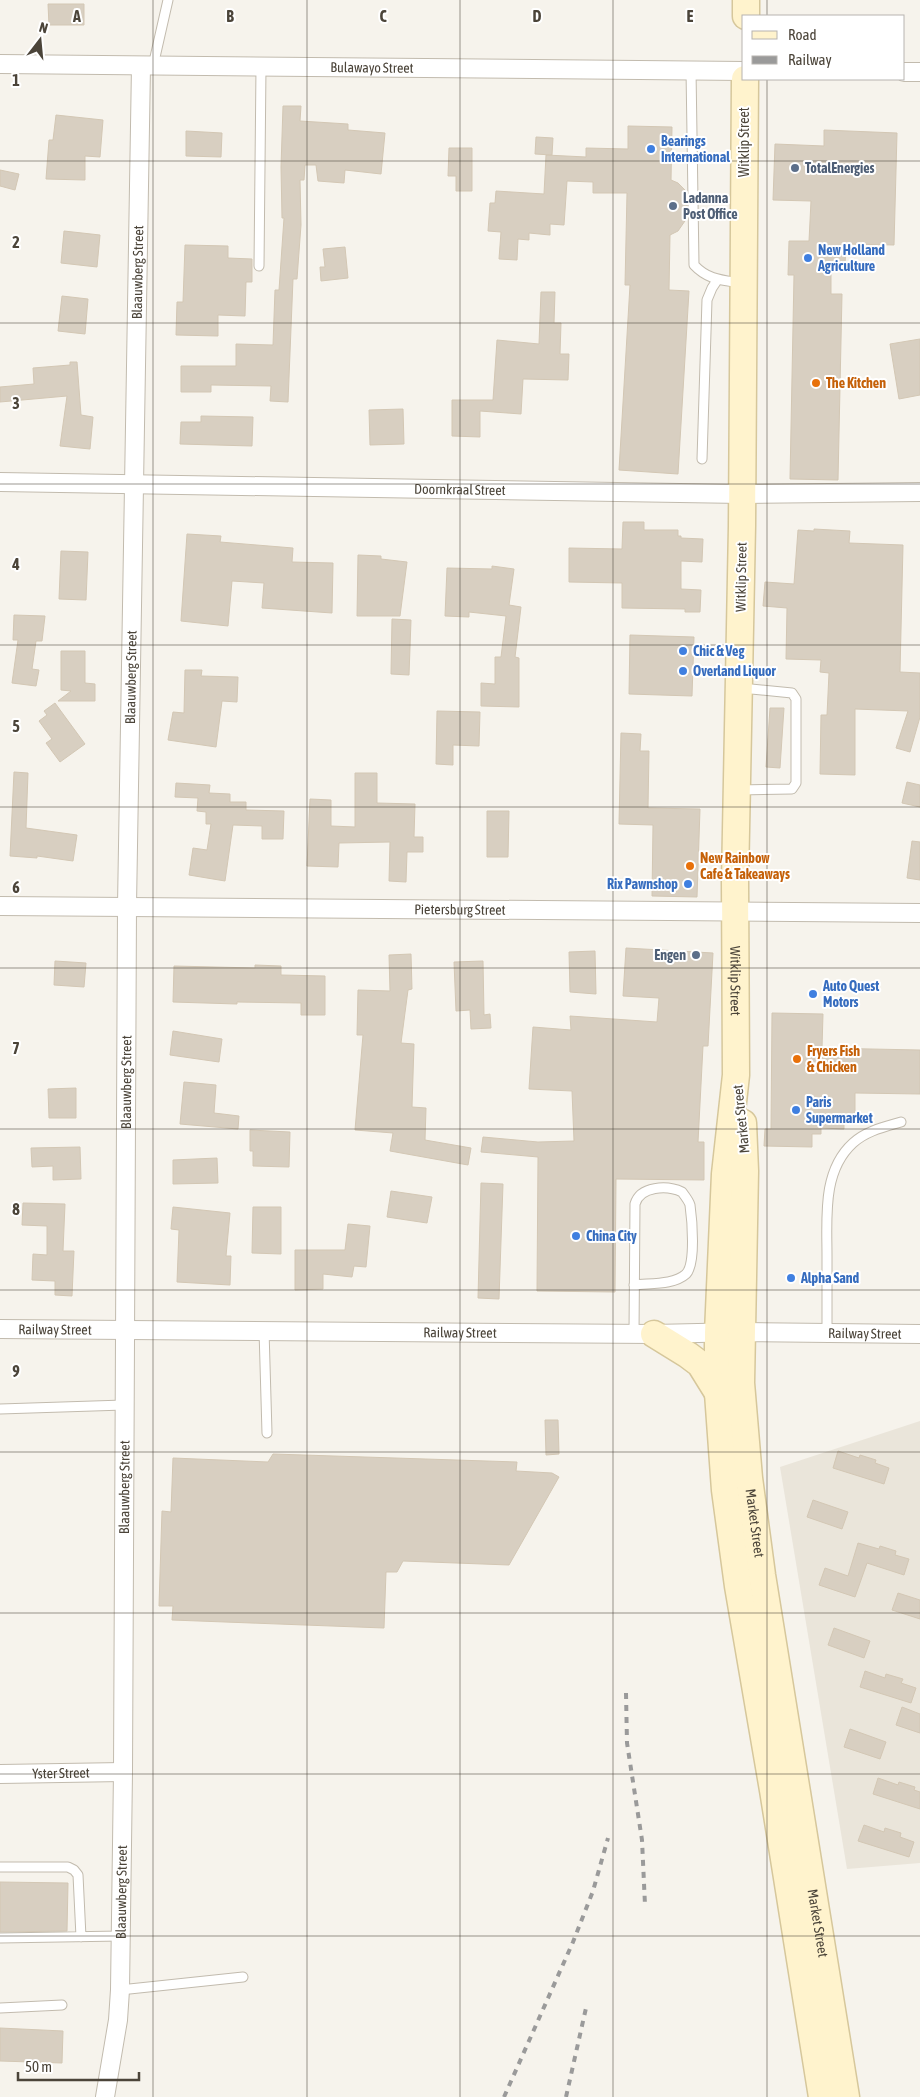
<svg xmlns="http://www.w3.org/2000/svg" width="920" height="2097" font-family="'Asap Condensed',sans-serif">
  <rect width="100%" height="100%" fill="#f6f3ec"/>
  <!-- residential -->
  <path fill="#eae5da" d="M920,1421V1863L847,1869L780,1467Z"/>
  <!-- building -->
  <path fill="#d8cfc1" stroke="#d3c7b4" d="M48,4H84V25H49Z
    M283,106H301L300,121L348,124V130L385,133L381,174L345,170L344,183L318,181L316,165H305L304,180H300L301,225L297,279H293L288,402L270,401L271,386L211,385V392H181V366H236V344L273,345L275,290H279L284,218H282L281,167Z
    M56,115L103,120L100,157L85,156V180L46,179L49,140H53Z
    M628,126L672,127L671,180L678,183L687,192V218L678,231L670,235L669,290L689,291L678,474L619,470L630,285H625L627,193H593V182L567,181L564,225L550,224V235L529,233V240L518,239L517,260L499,259L501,232L488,231L490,203H495L496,191L544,194L546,155L586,157V148L628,149Z
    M824,130L897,133L894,245L846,244L845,265L831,264V294H842L838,480L790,479L794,275H788L789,241H809L811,201L773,200L775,144L824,146Z
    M186,131L222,133L221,157L186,156Z
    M536,137L553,138L552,155L535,154Z
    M449,148H472V191H456V176H448Z
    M0,170L19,174L15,190L0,186Z
    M64,231L100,235L97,267L61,263Z
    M185,245L228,246V258L252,259V282H246L245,316L218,315V336L176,335L177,302H183Z
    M345,247L348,278L321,281L320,267H325L323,249Z
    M541,292H555L554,323H561L560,354H569L568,380L523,379L521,414L480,411V437L452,436V400H493L497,340L539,344Z
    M62,296L88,299L85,334L58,331Z
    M920,339V395L899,399L890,344Z
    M70,362H77L81,415L93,417L90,449L60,446L67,396L0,402V387L34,384L33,368L70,365Z
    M403,409L404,444L370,445L369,410Z
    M201,416L253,417L252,446L180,444L181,422H201Z
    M623,522H644V530H678V536H681V538L703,539L702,562L681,561V589L701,590L700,612H685V609L622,608V583L569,582V548L622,549Z
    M814,529L850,531L849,543L903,545L900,672L920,673V717L910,752L896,748L908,711L855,709V775L820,774L821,715H827L829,673L820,672L821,660L786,659L787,608L763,606L765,582L794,584L798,530L814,531Z
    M187,534L221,536L220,542L293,548L292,562L333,563L332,613L262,608L264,583L232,581L228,626L181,621Z
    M61,551L88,552L86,600L59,599Z
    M358,555L381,556V559L407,562L400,616H357Z
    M492,566L514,569L509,605L521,607L515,657L519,658V707L481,706V683L495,684V657H501L506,616L469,612V617L445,616L447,568L492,569Z
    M14,615L45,616L42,641H36L32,669L39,670L36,686L12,683L18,640H13Z
    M392,619L411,620L409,675L391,674Z
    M630,635L694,637L692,696L629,694Z
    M61,651H85V683L95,684V701H58L71,691L61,690Z
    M185,670H202L201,676L238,677L237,702L222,701L216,747L168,740L173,712L184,713Z
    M55,703L85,744L60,762L46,743L52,739L39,721L47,715L44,711Z
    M770,708H784L780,768L766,767Z
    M437,711L480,712L479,746L453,745V765L436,764Z
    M621,733L641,734L640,751H649L648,808L700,809L697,897L652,896L653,825L619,824Z
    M14,772L28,773L26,828L77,835L73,861L37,856V858L10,856Z
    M355,773H377V803L415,804L414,837H423V852H407L406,882L389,881L390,842L339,843L338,867L307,866L310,799L331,800V826L355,827Z
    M907,782L920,785V807L902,803Z
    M176,783L210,785L209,793L230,794V802H246V810L284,811L283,839H262V826L233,825L225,881L189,875L193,848L207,850L211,824H206V812L197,811L198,798L175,797Z
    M487,811H509L508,857H487Z
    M912,841L920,842V880L907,878Z
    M626,948L713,953L708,1046H703L698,1142H704V1180L616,1179L615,1292L537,1291L538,1157L481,1152L483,1137L538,1142L574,1141L572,1091L529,1089L533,1027L571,1030L570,1016L657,1022L659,998L623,996Z
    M595,951L596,994L570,992L569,952Z
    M411,954L412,989L408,990L401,1043L414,1044L412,1107L426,1108L425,1140L471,1148L468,1165L390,1151L393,1133L355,1130L363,1035H357L358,990L390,991L389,955Z
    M55,961L86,963L84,987L54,985Z
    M483,961L484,1015L490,1014L491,1028L471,1029L470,1010L456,1011L454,962Z
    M255,965L281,966V975L325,976V1015H301V1003L237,1002V1004L173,1002L174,966L255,968Z
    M772,1013L823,1014L822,1048L920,1050V1094L855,1093V1124L844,1123V1129L821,1128V1134H812V1147L764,1146L765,1129H771Z
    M173,1031L222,1039L219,1062L170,1055Z
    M184,1082L216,1085L214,1113L239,1116L238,1129L180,1124Z
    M76,1088V1118H49L48,1089Z
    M250,1130L290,1132L289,1167L253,1166V1151H250Z
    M80,1147L81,1179L53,1180V1166L32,1167L31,1148Z
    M217,1158L218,1183L173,1184V1160Z
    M481,1183L503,1184L499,1299L478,1298Z
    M391,1191L432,1197L427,1223L387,1217Z
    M23,1203L65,1204L63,1251H74L72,1296L55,1295V1281L32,1280L33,1254L47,1255V1226L22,1225Z
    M173,1207L230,1213L226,1256H231L230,1285L177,1282L179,1230L171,1229Z
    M253,1207H281V1254L252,1253Z
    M348,1224L370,1226L366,1267L354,1266L352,1277L323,1274V1289L295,1290V1250H345Z
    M545,1420H558L559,1454L546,1455Z
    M838,1451L859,1458L860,1455L876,1460L875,1463L889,1468L884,1484L833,1468Z
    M273,1454L517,1462L516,1471L552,1473L559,1477L509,1565L403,1561L397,1572H386L384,1628L172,1620L173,1606H159L162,1511L171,1512L173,1458L268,1462Z
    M813,1500L848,1512L842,1529L807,1517Z
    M858,1543L879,1549L880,1546L896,1551L895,1555L909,1559L904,1575L867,1563L855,1597L819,1585L825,1568L848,1576Z
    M898,1593L920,1600V1619L892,1610Z
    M834,1628L870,1641L864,1658L828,1645Z
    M865,1671L885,1678L886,1674L903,1679L901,1683L916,1688L911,1703L860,1687Z
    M902,1707L920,1714V1733L896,1725Z
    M850,1729L886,1742L880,1759L844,1747Z
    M878,1778L898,1785L899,1782L915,1787L914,1790L920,1792V1809L873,1794Z
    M864,1825L884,1832L885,1828L901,1833L900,1837L914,1842L909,1857L858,1841Z
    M0,1882L68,1883L67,1931L0,1932Z
    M0,2028L63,2031L62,2063L0,2061Z"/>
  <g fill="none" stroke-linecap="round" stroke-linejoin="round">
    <!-- lane casing -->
    <g stroke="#c2bbae" stroke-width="11">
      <path id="lane" d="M153,66L168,0
        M691,70L694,265C708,280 722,280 741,283
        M259,266L261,67
        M702,459L707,300L712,288L718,279
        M739,790L792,789L796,783V699L792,693L741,688
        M264,1330L267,1433
        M827,1332C827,1307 827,1281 827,1256C827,1218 822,1171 853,1143C866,1131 884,1127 901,1122
        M634,1334L635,1204C640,1186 667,1185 682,1192C685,1196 689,1201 690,1205C692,1219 696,1264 686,1274C674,1285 650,1283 634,1285
        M0,1409L124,1405
        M0,1867H68L74,1870L78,1875L81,1937
        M0,1938L121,1936
        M120,1990L243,1977
        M0,2008L62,2005"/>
    </g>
    <!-- street casing -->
    <g stroke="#c2bbae" stroke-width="20">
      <g id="street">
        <path id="s1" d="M0,64L744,71"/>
        <path d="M904,72H920"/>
        <path id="s2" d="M0,482L742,494L920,492"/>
        <path id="s3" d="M0,906L920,913"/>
        <path id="s4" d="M0,1329L654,1334L742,1332L920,1334"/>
        <path id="s5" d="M0,1774L123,1772"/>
        <path id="s6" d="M105,2097L118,2020L120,1990L123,1772L127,906L141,66"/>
      </g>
    </g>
    <!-- secondary casing -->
    <g stroke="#d6c79b" stroke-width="29">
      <g id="secondary">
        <path d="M746,16V0"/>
        <path id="s7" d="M745,79L742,526L735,881L736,1075L725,1174L718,1333V1393L725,1490L738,1586L773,1790L822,2097"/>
        <path id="s8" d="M743,1123L745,1171L741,1383L749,1478L762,1575L846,2097"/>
        <path d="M654,1334L688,1355L700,1364L718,1393"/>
      </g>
    </g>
    <!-- lane -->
    <use href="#lane" stroke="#fff" stroke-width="9"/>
    <!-- street -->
    <use href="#street" stroke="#fff" stroke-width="18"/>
    <!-- secondary -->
    <use href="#secondary" stroke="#fff3cd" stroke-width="26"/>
    <!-- rail -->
    <path stroke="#9a9a9a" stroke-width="4" stroke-dasharray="6 6" stroke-linecap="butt" d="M626,1693L627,1743L642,1840L645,1905
      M504,2097L573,1942L593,1891L608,1838
      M566,2097L586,2008"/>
  </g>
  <!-- grid -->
  <path fill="none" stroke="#4b4439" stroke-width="1" stroke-opacity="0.55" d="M153,0V2097M307,0V2097M460,0V2097M613,0V2097M767,0V16M767,79V2097M0,161H920M0,323H920M0,484H920M0,645H920M0,807H920M0,968H920M0,1129H920M0,1290H920M0,1452H920M0,1613H920M0,1774H920M0,1936H920"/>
  <!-- markers -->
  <g fill="#3f7fe0" stroke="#fff" stroke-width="2">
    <circle cx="651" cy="149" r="5"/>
    <circle cx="808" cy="258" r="5"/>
    <circle cx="683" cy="651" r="5"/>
    <circle cx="683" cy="671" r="5"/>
    <circle cx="688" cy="884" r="5"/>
    <circle cx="813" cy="994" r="5"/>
    <circle cx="796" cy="1110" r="5"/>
    <circle cx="576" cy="1236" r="5"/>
    <circle cx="791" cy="1278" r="5"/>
  </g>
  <g fill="#5c6f8a" stroke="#fff" stroke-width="2">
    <circle cx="795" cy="168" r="5"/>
    <circle cx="673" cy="206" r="5"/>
    <circle cx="696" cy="955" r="5"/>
  </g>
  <g fill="#e8710a" stroke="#fff" stroke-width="2">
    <circle cx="816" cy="383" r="5"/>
    <circle cx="690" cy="866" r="5"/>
    <circle cx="797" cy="1059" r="5"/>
  </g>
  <g text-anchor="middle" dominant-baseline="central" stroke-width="4" stroke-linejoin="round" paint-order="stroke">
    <!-- street labels -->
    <g font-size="14" fill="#4b4439" stroke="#fff">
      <text stroke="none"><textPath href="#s1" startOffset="372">Bulawayo Street</textPath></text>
      <text transform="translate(744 142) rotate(-90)">Witklip Street</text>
      <text stroke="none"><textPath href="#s6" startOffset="1826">Blaauwberg Street</textPath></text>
      <text stroke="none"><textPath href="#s2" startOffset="460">Doornkraal Street</textPath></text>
      <text transform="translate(741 577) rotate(-89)">Witklip Street</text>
      <text stroke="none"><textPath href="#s6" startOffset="1421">Blaauwberg Street</textPath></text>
      <text stroke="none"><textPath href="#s3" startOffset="460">Pietersburg Street</textPath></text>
      <text stroke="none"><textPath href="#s7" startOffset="902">Witklip Street</textPath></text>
      <text stroke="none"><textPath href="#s6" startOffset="1016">Blaauwberg Street</textPath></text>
      <text transform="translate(741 1119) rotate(-96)">Market Street</text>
      <text stroke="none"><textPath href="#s4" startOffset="55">Railway Street</textPath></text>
      <text stroke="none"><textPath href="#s4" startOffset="460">Railway Street</textPath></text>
      <text stroke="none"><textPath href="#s4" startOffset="865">Railway Street</textPath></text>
      <text stroke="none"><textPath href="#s6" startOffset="611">Blaauwberg Street</textPath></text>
      <text stroke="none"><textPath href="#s8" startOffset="401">Market Street</textPath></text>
      <text stroke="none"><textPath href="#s5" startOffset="61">Yster Street</textPath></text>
      <text stroke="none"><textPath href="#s6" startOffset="206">Blaauwberg Street</textPath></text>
      <text stroke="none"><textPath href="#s8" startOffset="806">Market Street</textPath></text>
    </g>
    <!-- shop labels -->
    <g font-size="14" font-weight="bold" fill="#366cbe" stroke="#fff" text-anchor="start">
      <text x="661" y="141">Bearings<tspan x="661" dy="16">International</tspan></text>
      <text x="818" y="250">New Holland<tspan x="818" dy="16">Agriculture</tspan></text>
      <text x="693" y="651">Chic &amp; Veg</text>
      <text x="693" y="671">Overland Liquor</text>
      <text x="678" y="884" text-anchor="end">Rix Pawnshop</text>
      <text x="823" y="986">Auto Quest<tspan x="823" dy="16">Motors</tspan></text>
      <text x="806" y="1102">Paris<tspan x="806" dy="16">Supermarket</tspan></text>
      <text x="586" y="1236">China City</text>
      <text x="801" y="1278">Alpha Sand</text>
    </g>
    <!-- service labels -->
    <g font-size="14" font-weight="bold" fill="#4e5e75" stroke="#fff" text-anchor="start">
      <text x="805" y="168">TotalEnergies</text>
      <text x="683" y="198">Ladanna<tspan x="683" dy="16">Post Office</tspan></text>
      <text x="686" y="955" text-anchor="end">Engen</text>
    </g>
    <!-- food labels -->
    <g font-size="14" font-weight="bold" fill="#c56008" stroke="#fff" text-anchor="start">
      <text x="826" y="383">The Kitchen</text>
      <text x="700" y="858">New Rainbow<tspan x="700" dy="16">Cafe &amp; Takeaways</tspan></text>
      <text x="807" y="1051">Fryers Fish<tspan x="807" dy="16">&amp; Chicken</tspan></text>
    </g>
  </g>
  <g font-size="16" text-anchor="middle" font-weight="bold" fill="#4b4439" stroke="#fff" stroke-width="4" stroke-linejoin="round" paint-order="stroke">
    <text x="77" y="22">A</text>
    <text x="230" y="22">B</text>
    <text x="383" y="22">C</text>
    <text x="537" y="22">D</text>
    <text x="690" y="22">E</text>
    <text x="16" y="86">1</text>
    <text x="16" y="248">2</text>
    <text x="16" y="409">3</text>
    <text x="16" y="570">4</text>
    <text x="16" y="732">5</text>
    <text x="16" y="893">6</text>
    <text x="16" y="1054">7</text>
    <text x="16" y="1215">8</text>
    <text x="16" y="1377">9</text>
  </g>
  <!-- legend -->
  <rect x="742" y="15" width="162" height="65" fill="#ffffff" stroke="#b7b4b0"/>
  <rect x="752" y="31" width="25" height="8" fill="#fff3cd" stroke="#b7b4b0"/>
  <text x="788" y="40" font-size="15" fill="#4b4439">Road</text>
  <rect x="752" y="56" width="25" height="8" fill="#9a9a9a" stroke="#b7b4b0"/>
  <text x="788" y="65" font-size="15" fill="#4b4439">Railway</text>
  <!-- north arrow -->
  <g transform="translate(40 40) rotate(16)" stroke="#ffffff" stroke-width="4" paint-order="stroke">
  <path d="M0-4L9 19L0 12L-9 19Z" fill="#4b4439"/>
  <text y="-8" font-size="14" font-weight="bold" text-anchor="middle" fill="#4b4439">N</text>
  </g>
  <!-- scale -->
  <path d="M18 2072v8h121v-8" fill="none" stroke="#4b4439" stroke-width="2.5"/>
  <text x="25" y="2072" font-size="15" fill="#4b4439" stroke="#ffffff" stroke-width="4" paint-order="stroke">50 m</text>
</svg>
